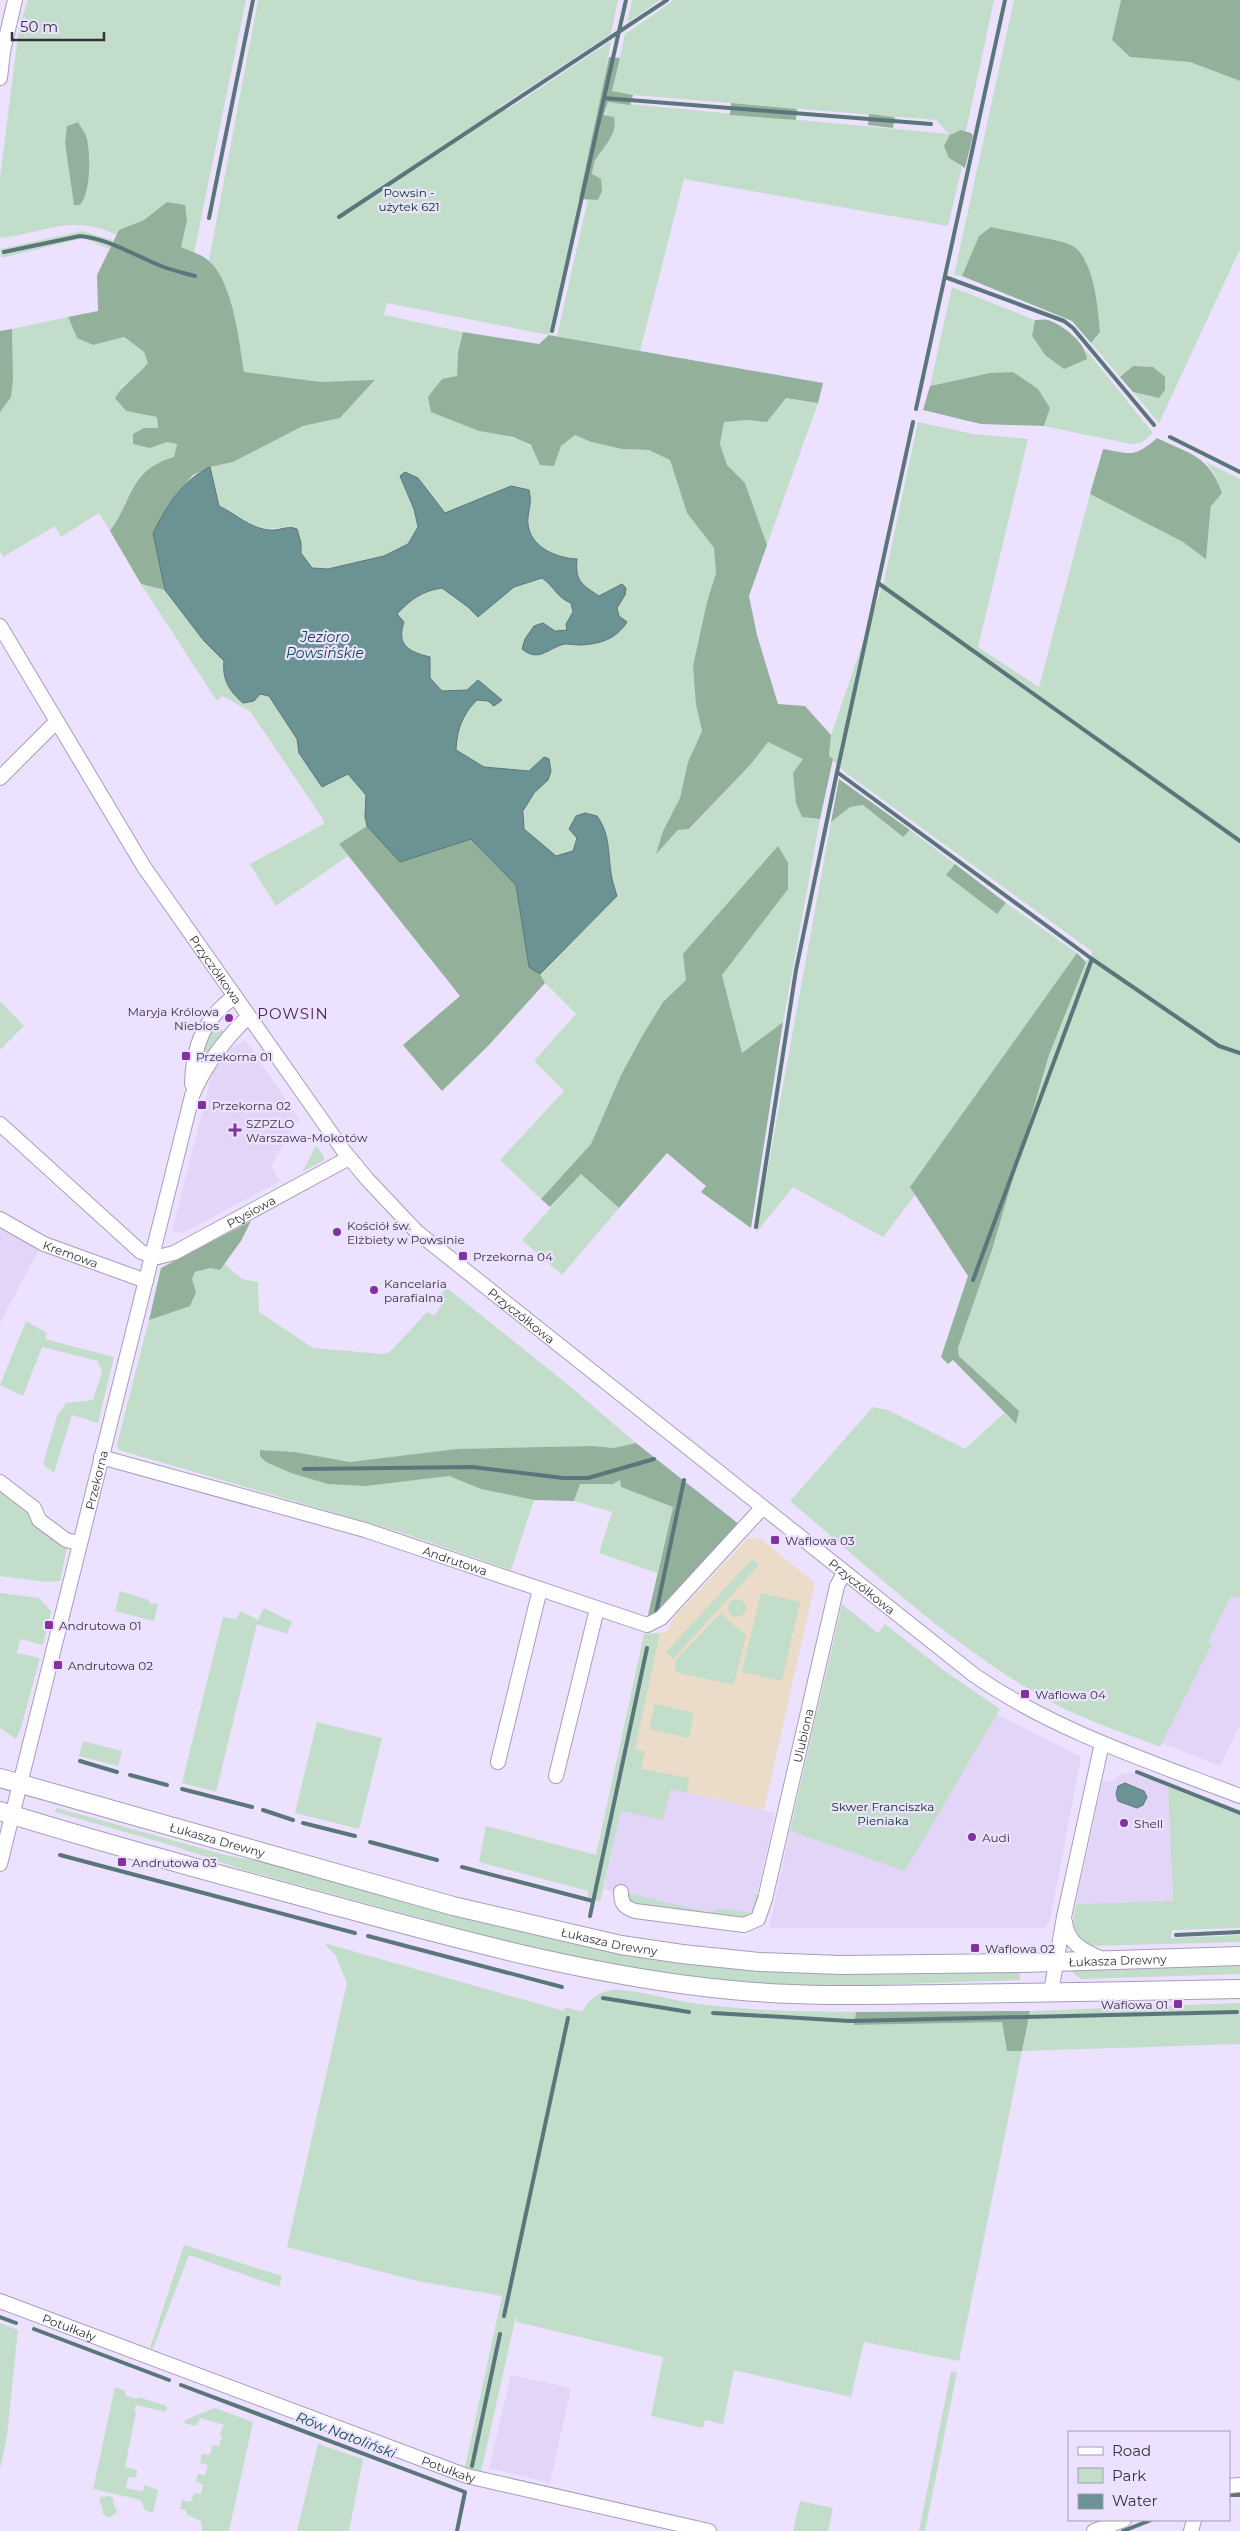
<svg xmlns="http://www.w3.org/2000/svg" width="1240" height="2531" font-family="Montserrat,sans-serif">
  <rect width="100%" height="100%" fill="#ece2ff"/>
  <!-- built -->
  <path fill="#e2d5f8" d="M245,1040L299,1119L271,1166L280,1181L183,1233L172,1231L212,1074L231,1048Z
    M0,1226L39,1249L0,1323Z
    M1231,1596L1240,1598V1725L1220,1766L1162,1743L1212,1644L1208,1642Z
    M997,1714L1081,1757L1050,1921L1045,1928H769L790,1831L905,1871Z
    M1131,1772L1168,1787L1173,1901L1076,1904L1103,1780L1112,1782L1120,1775Z
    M671,1789L775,1813L753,1913L719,1908L711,1913L604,1889L621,1810Z
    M511,2375L571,2388L550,2483L489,2468Z"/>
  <!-- education -->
  <path fill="#ebdbc9" d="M760,1538L815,1583L764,1810L671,1789L663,1820L621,1810L660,1633L668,1631L672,1620L747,1539Z"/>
  <!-- green -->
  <path fill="#c2ddc9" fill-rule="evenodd" d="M28,0H246L194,253L181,247L187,221L167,202L144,220L119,230L117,235C70,213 46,233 0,238V178L19,27ZM77,122C96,152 85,174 74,204L65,143L67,126Z
    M258,0H618L611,34L498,108L507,110L611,41L595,128L549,335L387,303L384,315L463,332L458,352L457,376L479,431C518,438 524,438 554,466L561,446L575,435L591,442L622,449L649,450L670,460L687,513L714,548L716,573L707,602L696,705L702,731L688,762L680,798L663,831L657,852L678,830L690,829L751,764L768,742L804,759L802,817L820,819L783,1022L742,1053L722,975L746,940L686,980L663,1002L621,1075L591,1144L541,1199L500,1160L564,1091L534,1061L576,1014L545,983L540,974L617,896L611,874L609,844L577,838L573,851L556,856L524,829C523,803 530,796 548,780L543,757L529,771L484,767L456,750C458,729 462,716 477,700L499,703L467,690L442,691L430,678L415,654L404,645L397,614C412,598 420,591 442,588L468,607L479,617L514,587L542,578C554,586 557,598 571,603L573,612L566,624L567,630L555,631L534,626L525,639L522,649L545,654L562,644L581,645L619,616L617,608L625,595L622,584L599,596C593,592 583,588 580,582C575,574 574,566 566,560C558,553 545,553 538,546C523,533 532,507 529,491L511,486L445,513L418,478L400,477L414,509L418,527L408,544L384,556L328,569L312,568L301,553V543L288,526C255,535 248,519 219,506L210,467L233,462L303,426L340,418L375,381L321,382L244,372L236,324L227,289L209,260Z
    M632,0H660L627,23Z
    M674,0H994L966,131L961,130L949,158L962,167L948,226L684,179L640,351L557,336L588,199L598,200C594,184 587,167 600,154L608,102L949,134L936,120L633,95L612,91L625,34Z
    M1014,0H1121L1112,40L1130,57L1190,62L1240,81V249L1159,423L1133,392L1153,397V367L1134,366L1120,377L1091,343L1100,332L1097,307L1086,260L979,236L962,276L954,275Z
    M82,231L113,240L109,249L84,238L1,258L0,249Z
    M952,287L1035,320L1032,336L1045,355L1086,359V350L1153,433L1141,443L1131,444L1044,426L1050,408L1013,372L990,373L930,386Z
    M68,317L77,338L93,345L123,337L144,352L149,363L140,374L122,386L127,411L157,417L158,428H144L150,448L167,442L177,444L174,458C129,470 132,499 110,531L99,513L61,537L55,526L3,557L0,551V412L11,396L13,380L12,329Z
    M786,398L818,403L767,545L745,483L727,465L720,444L724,422L747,420L767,422Z
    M918,422L973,434L1028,439L978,647L1039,687L1090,494L1183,542L1206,558L1215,475L1206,462L1240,479V1598L1231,1596L1208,1642L1212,1644L1160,1747C1125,1733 1087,1721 1055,1704C957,1651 874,1572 790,1501L873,1407L888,1410L965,1449L1004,1413L1015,1424L1018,1411L959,1355L958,1348L992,1250L1049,1055L1086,962L1093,952L846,773L829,757L831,735L884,581Z
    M141,584L165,590L204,641L224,661C222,679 229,691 243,703L260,694L269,696L298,739L299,753L322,787L348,774L366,795L365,817L367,826L339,844L348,856L276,906L250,864L324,824L323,819L250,711L222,696L217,701Z
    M863,805L903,837L910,830L955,864L947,875L997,914L1006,903L1077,953L910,1187L915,1195L883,1237L793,1187L756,1233L831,822L850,807Z
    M0,1001L24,1026L0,1050Z
    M215,1022L224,1032L207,1054H204L211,1027Z
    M316,1146L324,1156V1160L302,1172Z
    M581,1174L619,1208L562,1275L522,1240Z
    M224,1264L242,1279L258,1282L259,1312L313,1348L383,1354L390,1352L427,1312L434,1316L443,1303L438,1297L447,1288L566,1383L636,1443L614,1448L592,1446L456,1449L350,1462L295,1452L260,1450L366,1486L449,1476L481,1489L534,1500L511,1570L400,1532L119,1450L117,1444L149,1320L190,1305L192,1279L195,1272L210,1268L220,1270Z
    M26,1321L47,1333L45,1339L114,1357L98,1423L72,1415L54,1473L43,1464L57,1416L66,1403L93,1400L102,1372L98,1361L42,1347L23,1396L0,1385Z
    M620,1480L622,1487L673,1507L657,1573L599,1553L612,1512L574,1501L579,1483L613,1484Z
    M0,1490L68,1543L60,1581L47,1582L0,1576Z
    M752,1559L759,1565L673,1659L666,1652Z
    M120,1591L149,1600V1603L158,1604L154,1621L115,1611Z
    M0,1593L39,1598L51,1611L43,1645L20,1639L17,1653L40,1658L20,1731L16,1739L0,1728Z
    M761,1593L800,1602L782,1681L742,1672Z
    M728 1608a9 9 0 1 1 18 0a9 9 0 1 1-18 0Z
    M842,1604L878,1633L885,1624L946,1672L1000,1709L905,1871L790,1831L815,1720L813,1718L817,1713Z
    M264,1608L292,1622L287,1634L257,1624L216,1792L182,1783L223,1617L236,1619L241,1611L258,1620Z
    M721,1613L746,1636L734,1685L675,1672L676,1660Z
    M660,1633L635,1749L645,1752L641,1769L689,1778L687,1793L671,1789L663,1820L621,1811L600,1902L588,1897V1891L479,1862L486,1826L596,1855L644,1634Z
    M655,1704L694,1713L689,1738L649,1729Z
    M317,1722L382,1738L359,1829L295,1813Z
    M83,1741L122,1751L118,1766L79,1756Z
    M1168,1787L1240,1815V1928L1172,1930L1171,1938L1240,1935V1942L1090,1946L1081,1940L1072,1925L1076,1904L1173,1901Z
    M57,1808L225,1855L284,1866L560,1940L616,1951L1019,1969L1020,1980L816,1987L709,1980L563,1957L244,1870L174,1846L55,1812Z
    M626,1893L711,1913L719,1908L752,1913L756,1894L759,1896L752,1917L744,1920L631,1903Z
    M324,1943L564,2011L565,2007L582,2012C588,2000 598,1992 612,1990C627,1988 673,2000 691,2003C745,2010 801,2012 856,2012L855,2025L1002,2022L1007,2051H1022L1030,2011L1240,2003V2044L1022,2051L959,2361L864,2342L851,2397L734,2370L723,2424L705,2420L703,2428L651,2416L663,2357L517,2322L516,2316L481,2472L465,2467L502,2296L417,2281L287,2247L347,1983L336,1956Z
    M1240,1963V1974L1081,1979L1072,1972L1073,1968Z
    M184,2245L282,2276L279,2287L189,2255L153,2349L150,2348Z
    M0,2323L18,2330L7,2436L0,2469Z
    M951,2371L957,2372L925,2531H919Z
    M115,2387L126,2391L125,2395L137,2399L138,2397L167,2406L166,2412L136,2405L134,2411L136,2412L125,2467L137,2470L136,2478L128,2477L126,2488L143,2492L144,2485L158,2490L153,2513L145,2510L141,2500L93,2489Z
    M215,2408L253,2422L229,2531H202L201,2521L187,2515L186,2510L180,2509L182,2500L191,2502L194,2493L201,2494L203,2484L196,2482L198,2474L205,2475L208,2465L200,2463L202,2454L210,2455L212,2445L219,2447L222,2436L219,2435L224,2425L200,2418L196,2426L184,2423L185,2420Z
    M318,2444L363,2459L349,2531H297Z
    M109,2496L114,2499L113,2502L117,2512L109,2518L103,2514L102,2506L99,2501L101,2497Z
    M800,2501L833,2508L828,2531H793Z"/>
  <!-- forest -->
  <path fill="#93b09b" d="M1121,0H1240V81L1190,62L1130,57L1112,40Z
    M609,57L620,58L612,91L633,95L630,105L608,102L604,115L614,117C618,134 604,146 596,159C593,163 593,170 592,174L601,179L602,191L598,200L579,199Z
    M731,103L797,109L796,120L730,115Z
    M869,114L895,117L893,128L868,125Z
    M78,122C80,126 84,131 86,136C91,151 91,193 80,205H74L65,143L67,126Z
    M961,130L971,133L973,136L965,168L949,158L944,146L950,135Z
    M167,202L185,205L187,221L181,247C189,251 202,254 209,261C233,282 239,341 244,372L321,382L375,380L340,418L303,426L233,462L210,467L193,475L175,496L153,533L165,590L141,584L110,531C133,499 129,470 174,457L177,444L167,442L150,448L133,444V434L144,428H158L157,417L126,411L115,398C124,383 138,376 148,363L144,352L124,337L93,345L77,338L68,317L98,311L97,275L119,230L144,220Z
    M991,227C1005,231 1064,240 1073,246C1094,260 1098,308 1100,332L1091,343L1072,321L962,276L979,236Z
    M1035,320C1039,320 1044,319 1048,320C1063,325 1086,343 1087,359L1064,369L1045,355L1032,336Z
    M12,329L13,380L11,397L0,412V331Z
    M463,332L539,344L549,335L823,383L818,403L786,398L767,422L747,420L724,422L720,444L727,465L745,483L767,545L749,596L757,635L778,704L805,706L831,735L829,756L833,759L820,819L802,817L796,803L793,773L803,759L768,742L751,764L689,829L678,830L656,854L663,831L680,798L688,762L702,731L696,705L693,666L707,602L716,573L714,548L687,513L670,460L649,450L622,449L591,442L575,435L561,446L554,466L540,465L531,445L513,437L479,431L431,412L428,397L442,379L457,376L458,352Z
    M1133,366L1153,367L1165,377V390L1159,398L1133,392L1120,377Z
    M1013,372L1038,389L1050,408L1044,426L981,424L923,410L930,386L990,373Z
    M1157,438C1192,455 1208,455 1222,493L1211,506L1206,559L1183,542L1090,494L1103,449C1132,454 1134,458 1157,438Z
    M839,779L910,830L903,837L863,805L850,807L831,822Z
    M367,826L400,861L471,839L516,885L529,967L540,974L545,983L488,1046L442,1091L403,1045L460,996L339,844Z
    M778,846L788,863V889L722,975L742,1053L783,1022L751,1228L701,1192L706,1186L667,1153L619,1208L581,1174L550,1207L541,1199L591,1144L621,1075L644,1033L663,1002L686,980L683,954Z
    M955,864L1006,903L997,914L946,875Z
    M1077,953L1086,962L1049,1055L992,1250L958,1348L959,1356L1019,1411L1016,1424L953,1360L948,1364L941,1357L968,1276L910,1187Z
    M251,1221L241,1241L220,1270L210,1268L195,1272L192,1279L196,1292L190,1306L149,1320L161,1268Z
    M636,1443L740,1525L657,1618L648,1615L673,1507L621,1487L620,1480L613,1484H580L574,1501L534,1500L481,1489L449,1476L366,1486L328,1484L291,1473L266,1462L260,1456V1450L295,1452L350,1462L456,1449L592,1446L614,1448Z
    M1030,2011L1022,2051H1007L1002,2022L854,2025L856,2012Z"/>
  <!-- water -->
  <path fill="#6b9394" stroke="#5b767a" d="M210,467L219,506C236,514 251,529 270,530C280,531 286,525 297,529L301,543V553L312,568L328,569L384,556L408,544L418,527L414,509L400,476L405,472L418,478L445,513L511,486L529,490C532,504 529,506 528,518C526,545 554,558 577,559C575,581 581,584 599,596L622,584L626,588L625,595L617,608L619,616L627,622C616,639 601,644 580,645C574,645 566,643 561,645C547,650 538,662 522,649L525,639L534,626L543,623L555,631L567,630L566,624L573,612L571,603C557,598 554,586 542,578L514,587L478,617L468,607L442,588C422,591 411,599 397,614L404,622C396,645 409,652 430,657V678L442,691L467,690L478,680L502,700L494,706L488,701L477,700C462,715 457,730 456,750L484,767L529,771L544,757L549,759L551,771L548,780L534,793L523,811L524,829L556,856L573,851L577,838L569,829L576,816L585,813L597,816C610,834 608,852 611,873C612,881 615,889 617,896L540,974L529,967L516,885L471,839L400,862L367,826L365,817L366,795L348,774L322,787L299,753L297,739L269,696L260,694L254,701L243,703C229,691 222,679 224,661L204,641L165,590L153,533C167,506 182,480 210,467Z
    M1125,1783L1144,1791L1147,1797L1143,1805L1137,1808L1118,1801L1116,1794L1118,1786Z"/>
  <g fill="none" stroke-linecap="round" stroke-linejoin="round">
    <!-- stream -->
    <path stroke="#5b767a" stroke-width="4" d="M626,0L604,98L931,124
      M339,217L667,0
      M209,218L253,0
      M4,252L80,236C109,239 134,255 161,266C171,270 184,273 195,276
      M945,277L1064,321L1073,328L1154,425
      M552,331L604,98
      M916,409L1005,0
      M913,422L837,772L1092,959L1219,1046L1240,1053
      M1170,437L1240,472
      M878,583L1240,841
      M756,1227L796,970L837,772
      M973,1280L1092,959
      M304,1469L472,1467L563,1478H588L654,1459
      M655,1618L684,1480
      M80,1761L117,1772
      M1137,1772L1240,1813
      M130,1775L167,1785
      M182,1789L252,1807
      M263,1810L293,1820
      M303,1823L355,1836
      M370,1842L437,1860
      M60,1855L355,1933
      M462,1867L593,1901
      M590,1916L647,1648
      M1176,1935L1240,1932
      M368,1936L562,1987
      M603,1998L689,2012
      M713,2013L850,2021L1237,2012
      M504,2316L568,2018
      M0,2317L16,2323
      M34,2329L169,2380
      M181,2385L465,2492L457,2531
      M472,2466L500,2334
      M1229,2495H1240
      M1123,2531L1151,2520"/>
    <!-- minor casing -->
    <g stroke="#a79db8" stroke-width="16">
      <g id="minor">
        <path d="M0,78L3,51L15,0"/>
        <path id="s1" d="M0,626L144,867L343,1150L367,1179L417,1232L974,1675C1055,1731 1149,1761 1240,1796"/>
        <path d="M0,778L56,722"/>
        <path d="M192,1084C193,1047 203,1019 234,997"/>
        <path id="s2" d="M0,1124L141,1252L158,1257L174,1253L349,1158"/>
        <path id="s3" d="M0,1219L44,1244L146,1281"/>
        <path id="s4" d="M101,1457L365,1530L647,1625L661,1618L762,1508"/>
        <path d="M0,1482L34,1508L39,1520L66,1540L79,1543"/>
        <path d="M498,1762L540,1589"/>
        <path d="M556,1776L597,1609"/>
        <path id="s5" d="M0,1864L192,1096C205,1065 223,1041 248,1017"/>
        <path id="s6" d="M621,1892C621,1904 624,1907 635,1911L744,1925L758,1919L765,1899L837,1586L844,1573"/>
        <path d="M1065,1922C1067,1944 1085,1951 1102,1959"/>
        <path d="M1051,1992L1064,1917L1102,1743"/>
        <path id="s7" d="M0,2301L467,2476L709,2531"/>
        <path d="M1229,2486L1240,2485"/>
        <path d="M1094,2531L1124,2520"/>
        <path d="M1191,2531L1194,2520"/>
      </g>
    </g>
    <!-- major casing -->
    <g stroke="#a79db8" stroke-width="20">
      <g id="major">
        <path id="s8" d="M0,1778L453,1906L621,1945L682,1954L759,1962L840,1965L1023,1963L1240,1956"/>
        <path d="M0,1811C105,1844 211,1872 317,1901C454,1938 591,1977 732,1990C802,1997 872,1995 942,1994C1041,1993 1141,1991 1240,1989"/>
      </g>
    </g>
    <!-- minor -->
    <use href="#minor" stroke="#fff" stroke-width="14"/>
    <!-- major -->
    <use href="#major" stroke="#fff" stroke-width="18"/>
  </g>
  <!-- markers -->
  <g fill="#8231a0" stroke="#ece2ff" stroke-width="2">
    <circle cx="229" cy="1018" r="5"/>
    <rect x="181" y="1051" width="10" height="10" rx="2.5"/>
    <rect x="197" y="1100" width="10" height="10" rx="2.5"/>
    <path d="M232.5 1122.5h5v5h5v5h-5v5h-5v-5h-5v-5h5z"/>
    <circle cx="337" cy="1232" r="5"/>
    <rect x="458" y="1251" width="10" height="10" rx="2.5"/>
    <circle cx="374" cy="1290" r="5"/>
    <rect x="770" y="1535" width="10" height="10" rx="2.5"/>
    <rect x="44" y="1620" width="10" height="10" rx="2.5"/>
    <rect x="53" y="1660" width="10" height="10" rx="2.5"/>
    <rect x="1020" y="1689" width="10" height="10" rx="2.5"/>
    <circle cx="1124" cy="1823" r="5"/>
    <circle cx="972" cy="1837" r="5"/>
    <rect x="117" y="1857" width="10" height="10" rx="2.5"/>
    <rect x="970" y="1943" width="10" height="10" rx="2.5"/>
    <rect x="1173" y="1999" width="10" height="10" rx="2.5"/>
  </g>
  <g text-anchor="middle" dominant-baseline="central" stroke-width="4.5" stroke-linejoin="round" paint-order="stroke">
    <!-- park labels -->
    <g font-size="12" fill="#003518" stroke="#ece2ff">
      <text x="409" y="192">Powsin -<tspan x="409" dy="14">użytek 621</tspan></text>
      <text x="883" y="1806">Skwer Franciszka<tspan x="883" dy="14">Pieniaka</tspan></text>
    </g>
    <!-- street labels -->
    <g font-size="12" fill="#36323d" stroke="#ece2ff">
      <text stroke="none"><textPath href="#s1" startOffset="406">Przyczółkowa</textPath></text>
      <text stroke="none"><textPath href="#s2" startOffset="312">Ptysiowa</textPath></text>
      <text stroke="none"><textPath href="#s3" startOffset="79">Kremowa</textPath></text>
      <text stroke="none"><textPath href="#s1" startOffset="871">Przyczółkowa</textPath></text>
      <text stroke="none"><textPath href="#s5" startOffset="396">Przekorna</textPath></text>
      <text stroke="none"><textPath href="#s4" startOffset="369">Andrutowa</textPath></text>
      <text stroke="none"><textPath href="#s1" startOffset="1306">Przyczółkowa</textPath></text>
      <text stroke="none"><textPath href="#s6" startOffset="340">Ulubiona</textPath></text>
      <text stroke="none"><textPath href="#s8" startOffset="226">Łukasza Drewny</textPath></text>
      <text stroke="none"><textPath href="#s8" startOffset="631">Łukasza Drewny</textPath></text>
      <text stroke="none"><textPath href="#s8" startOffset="1141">Łukasza Drewny</textPath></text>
      <text stroke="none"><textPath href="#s7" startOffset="74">Potułkały</textPath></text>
      <text stroke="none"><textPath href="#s7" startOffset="479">Potułkały</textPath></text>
    </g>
    <!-- poi labels -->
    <g font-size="12" fill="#36323d" stroke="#ece2ff" text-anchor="start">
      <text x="219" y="1011" text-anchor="end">Maryja Królowa<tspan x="219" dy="14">Niebios</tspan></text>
      <text x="196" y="1056">Przekorna 01</text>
      <text x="212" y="1105">Przekorna 02</text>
      <text x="246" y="1123">SZPZLO<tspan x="246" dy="14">Warszawa-Mokotów</tspan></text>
      <text x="347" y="1225">Kościół św.<tspan x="347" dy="14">Elżbiety w Powsinie</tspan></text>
      <text x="473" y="1256">Przekorna 04</text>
      <text x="384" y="1283">Kancelaria<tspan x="384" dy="14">parafialna</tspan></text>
      <text x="785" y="1540">Waflowa 03</text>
      <text x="59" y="1625">Andrutowa 01</text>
      <text x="68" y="1665">Andrutowa 02</text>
      <text x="1035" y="1694">Waflowa 04</text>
      <text x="1134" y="1823">Shell</text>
      <text x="982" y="1837">Audi</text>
      <text x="132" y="1862">Andrutowa 03</text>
      <text x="985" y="1948">Waflowa 02</text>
      <text x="1168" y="2004" text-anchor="end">Waflowa 01</text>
    </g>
    <!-- water labels -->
    <g font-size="14" font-style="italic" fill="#0e4b4e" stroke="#ece2ff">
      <text x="325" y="637">Jezioro<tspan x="325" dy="16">Powsińskie</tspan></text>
      <text transform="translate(346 2435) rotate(21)">Rów Natoliński</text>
    </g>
    <!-- quarter labels -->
    <g font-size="15" letter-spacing="1" fill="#4b245a" stroke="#ece2ff">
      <text x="293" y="1013">POWSIN</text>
    </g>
  </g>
  <!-- legend -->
  <rect x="1068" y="2431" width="162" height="90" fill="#ece2ff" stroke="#a39cb1"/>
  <rect x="1078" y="2447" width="25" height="8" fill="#ffffff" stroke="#a39cb1"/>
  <text x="1112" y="2456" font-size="15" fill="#36323d">Road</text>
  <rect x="1078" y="2468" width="25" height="15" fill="#c2ddc9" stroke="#a39cb1"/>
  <text x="1112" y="2481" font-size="15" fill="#36323d">Park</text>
  <rect x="1078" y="2494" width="25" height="15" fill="#6b9394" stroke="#a39cb1"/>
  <text x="1112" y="2506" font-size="15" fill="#36323d">Water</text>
  <!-- scale -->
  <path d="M12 32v8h92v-8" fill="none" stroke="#36323d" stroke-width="2.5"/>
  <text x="20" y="32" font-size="15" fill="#36323d" stroke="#ece2ff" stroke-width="4" paint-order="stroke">50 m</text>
</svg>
